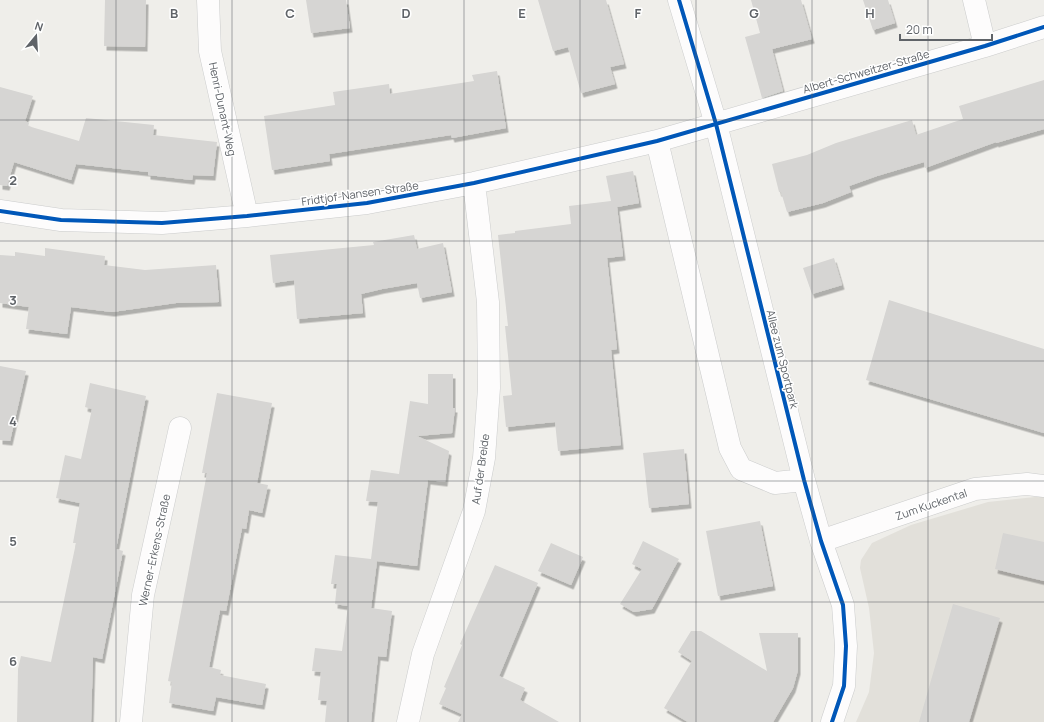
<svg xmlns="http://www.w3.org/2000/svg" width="1044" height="722" font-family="Manrope,sans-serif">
  <defs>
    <filter id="shadow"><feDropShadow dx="2.5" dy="4.5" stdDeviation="0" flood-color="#0004"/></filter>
  </defs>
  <rect width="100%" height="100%" fill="#efeeea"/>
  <!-- education -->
  <path fill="#e2e0da" d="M1035,497H1044V722H856L869,692L874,653L869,608L860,568L861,560L872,543L911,525L988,502Z"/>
  <!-- building -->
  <path fill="#d6d5d3" filter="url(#shadow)" d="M105,0H146L145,47L104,46Z
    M306,0H346L350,28L311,33Z
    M538,0H606L624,64L610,67L615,84L581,93L568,47L553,51Z
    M751,0H801L812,39L772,49L783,91L762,98L745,37L760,33Z
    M863,0H888L895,23L873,30Z
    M497,71L506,128L452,138L451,135L329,154L330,161L272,170L264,116L335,105L333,92L389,84L390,94L474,81L472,75Z
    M1044,80V129L996,143V142L925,168L924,162L877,176L849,186L851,192L823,203L787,212L781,192H779L772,164L807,155L836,143L912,120L916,135L963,119L959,106Z
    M0,87L33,96L25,121L29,123L28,126L79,141L86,118L154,125L153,135L217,142L213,176L193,175L192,180L148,175V172L76,164L71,180L14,162L7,186L0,185Z
    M633,171L639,203L617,207L623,256L607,258L617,349L611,350L621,445L558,451L555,422L506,427L503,396L512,395L505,326H508L498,235L515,233V231L571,224L569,206L611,201L606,176Z
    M414,235L417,249L443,243L452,292L420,298L417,283L382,289L361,294L363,313L297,319L294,280L273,283L270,255L374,245L373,242Z
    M45,248L105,256L104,265L145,270L216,265L219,302L176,303L112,312L71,307L67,334L26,329L29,307L0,303V255L15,256V252L45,256Z
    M834,258L842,285L812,294L803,268Z
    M889,300L1044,349V433L866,380Z
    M0,366L26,371L10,441L0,440Z
    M428,374H453V408H455L452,433L417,436L449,451L445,482L428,480L417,566L377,561L371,608L392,611L386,657L378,656L371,722H325L327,701L318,700L321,672L312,671L315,648L342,651L348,606L335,604L337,584H331L335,555L371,559L378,502L366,501L371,470L399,474L410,401L428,404Z
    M90,383L146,396L116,549L123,551L110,618L102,659L93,657L91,722H17L18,669L21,656L51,662L76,543H73L80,503L56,498L65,455L81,459L92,409L85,407Z
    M217,393L272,403L257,483L268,485L262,513L249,510L246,529L242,528L226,611L220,610L209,667L221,670L220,675L266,684L262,705L216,697L213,711L169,703L172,682L168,681L207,473H202Z
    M684,449L689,504L649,508L643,453Z
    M760,521L773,586L718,596L706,531Z
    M1003,533L1044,542V581L995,569Z
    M643,541L679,559L652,609L634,612L620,604L642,569L632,564Z
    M551,543L583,557L571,585L538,571Z
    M495,565L538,583L499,676L525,688L520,700L559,722H458L462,714L439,704L446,688L444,687L462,645L460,644Z
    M953,604L1000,618L969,722H919Z
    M691,631H701L767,671L759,633H798V670L793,688L773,722H688L664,708L692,661L678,652Z"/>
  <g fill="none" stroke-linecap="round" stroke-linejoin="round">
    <!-- minor casing -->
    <g stroke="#cbcccc" stroke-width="23">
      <path id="minor" d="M208,0L210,51L247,216
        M679,0L716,124L804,480L821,541L843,605L846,646L844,686L832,722
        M974,0L985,46
        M657,141L730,448L741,469L775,483L804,480
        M0,211L61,220L162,223L247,216L367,203L474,183L657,141L985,46L1044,27
        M821,541L975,489L1027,484L1044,486
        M131,722L143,595L180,428
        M408,722L423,654L474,511L484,458L489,388L488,302L474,183"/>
    </g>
    <!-- minor -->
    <use href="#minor" stroke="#fdfcfc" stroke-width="22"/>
    <!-- cycleway casing -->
    <g stroke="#fff" stroke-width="6">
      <path id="cycleway" d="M679,0L716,124L804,480L821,541L843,605L846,646L844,686L832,722
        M0,211L61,220L162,223L247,216L367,203L474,183L657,141L985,46L1044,27"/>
    </g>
    <!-- cycleway -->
    <use href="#cycleway" stroke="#0057b8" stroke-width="4"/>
  </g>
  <!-- grid -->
  <path fill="none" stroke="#5f6368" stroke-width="1" stroke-opacity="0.55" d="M116,0V722M232,0V722M348,0V722M464,0V722M580,0V722M696,0V722M812,0V722M928,0V722M0,120H1044M0,241H1044M0,361H1044M0,481H1044M0,602H1044"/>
  <g text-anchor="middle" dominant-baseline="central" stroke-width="3" stroke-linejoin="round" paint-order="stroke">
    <!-- street labels -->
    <g font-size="11" fill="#5f6368" stroke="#fff">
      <text transform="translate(866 71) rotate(-16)">Albert-Schweitzer-Straße</text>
      <text transform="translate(223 109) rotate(78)">Henri-Dunant-Weg</text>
      <text transform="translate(360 193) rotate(-8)">Fridtjof-Nansen-Straße</text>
      <text transform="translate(783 359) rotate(76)">Allee zum Sportpark</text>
      <text transform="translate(480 469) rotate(-82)">Auf der Breide</text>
      <text transform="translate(931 504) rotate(-19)">Zum Kuckental</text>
      <text transform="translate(154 550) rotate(-78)">Werner-Erkens-Straße</text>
    </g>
  </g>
  <g font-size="13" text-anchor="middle" font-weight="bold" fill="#5f6368" stroke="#fff" stroke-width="3" stroke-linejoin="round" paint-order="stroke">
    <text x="174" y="18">B</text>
    <text x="290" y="18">C</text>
    <text x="406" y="18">D</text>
    <text x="522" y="18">E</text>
    <text x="638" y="18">F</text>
    <text x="754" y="18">G</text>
    <text x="870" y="18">H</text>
    <text x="13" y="185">2</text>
    <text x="13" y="305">3</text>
    <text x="13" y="426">4</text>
    <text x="13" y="546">5</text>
    <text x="13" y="666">6</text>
  </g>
  <!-- north arrow -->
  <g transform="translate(36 36) rotate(18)" stroke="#ffffff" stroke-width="3" paint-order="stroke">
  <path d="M0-3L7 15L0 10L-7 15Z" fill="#5f6368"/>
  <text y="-6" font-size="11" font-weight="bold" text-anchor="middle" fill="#5f6368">N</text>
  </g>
  <!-- scale -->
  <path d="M900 34v6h92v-6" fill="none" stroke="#5f6368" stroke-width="2"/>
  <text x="906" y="34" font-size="12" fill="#5f6368" stroke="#ffffff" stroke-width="3" paint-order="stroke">20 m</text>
</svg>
